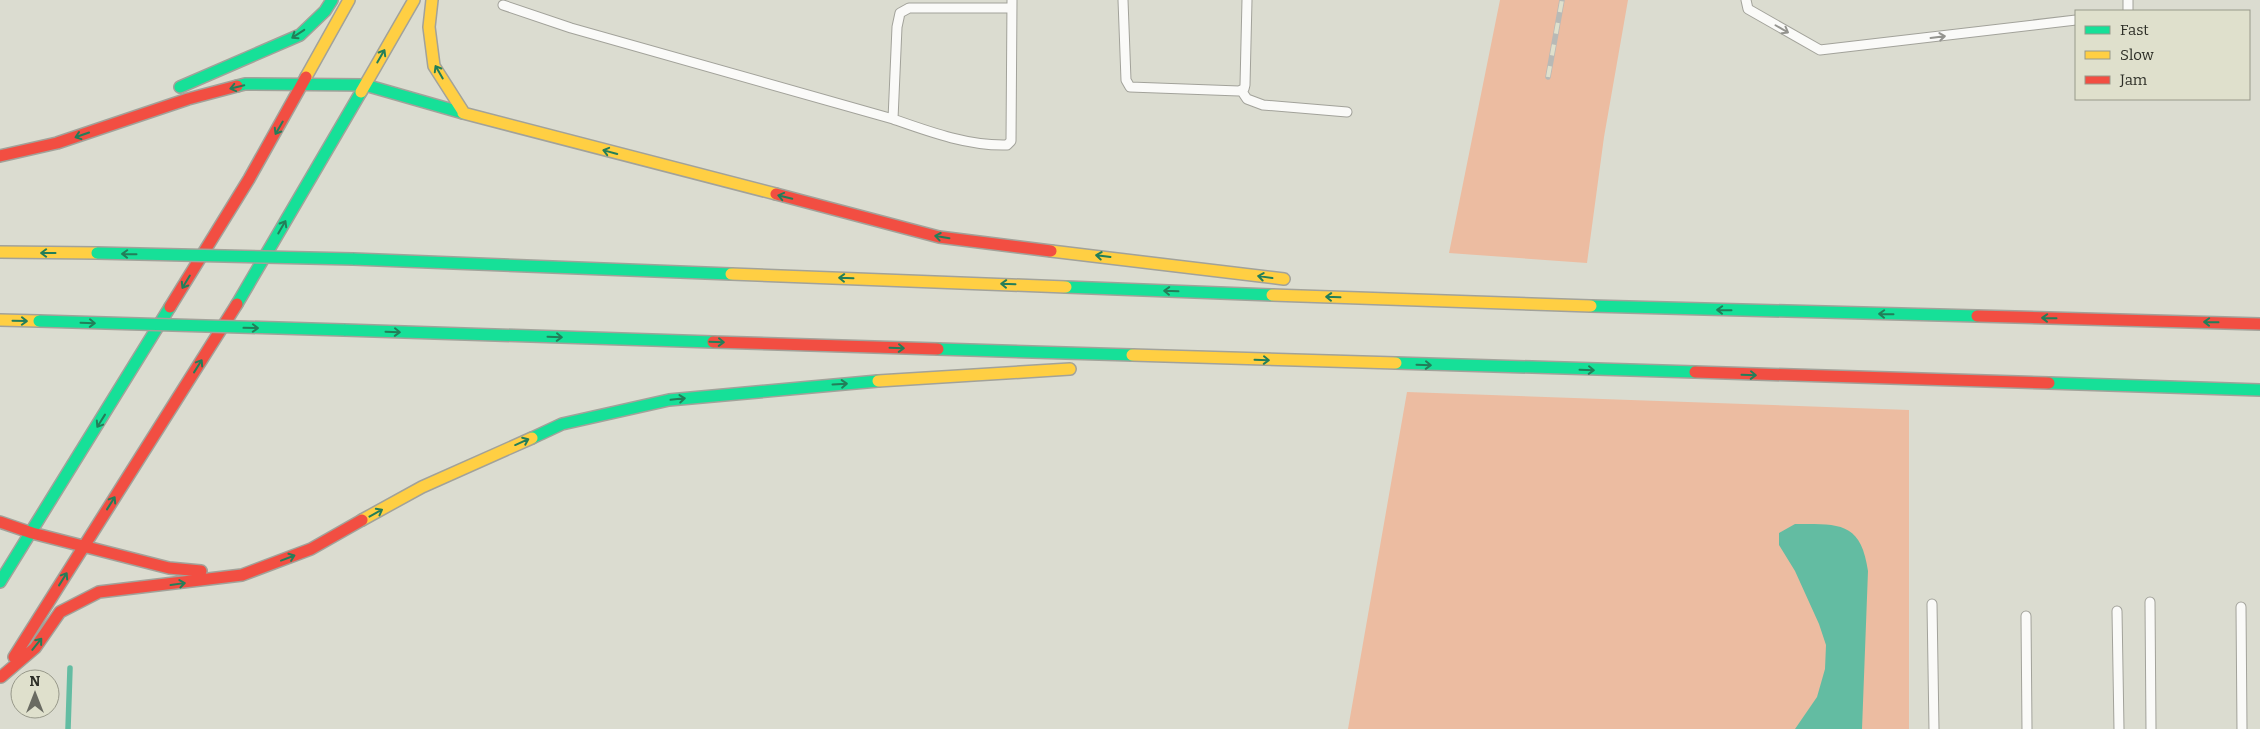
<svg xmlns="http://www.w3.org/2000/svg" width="2260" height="729" font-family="Bitter,serif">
  <rect width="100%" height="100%" fill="#dbdcd0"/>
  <!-- green -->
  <path fill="#ecbca1" d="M1500,0H1628L1604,137L1587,263L1449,253Z
    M1407,392L1909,410V729H1348Z"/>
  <!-- water -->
  <path fill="#63bca2" d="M1795,524C1838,524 1861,521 1868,571L1862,729H1795L1817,697L1825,669L1826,645L1819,624L1795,571L1779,545V533Z"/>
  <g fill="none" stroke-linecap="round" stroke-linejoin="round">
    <!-- stream -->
    <path stroke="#63bca2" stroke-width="5.5" d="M68,729L70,668"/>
    <!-- lane casing -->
    <g stroke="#a2a29a" stroke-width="11">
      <path id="lane" d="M1123,0L1126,80L1130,87L1239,91L1244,89L1245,85L1247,0
        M1746,0L1748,9L1820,50L2076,20
        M503,5L571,28L893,119C930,132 968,146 1007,145L1011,141L1012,0
        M2128,11V0
        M1241,90L1247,99L1263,105L1347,112
        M893,119L897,27L900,13L909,8H1012
        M2150,602L2151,729
        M1932,604L1934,729
        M2241,607L2242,729
        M2117,611L2119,729
        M2026,616L2027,729"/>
    </g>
    <!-- fast casing -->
    <g stroke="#a2a29a" stroke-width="14">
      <path id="fast" d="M237,86L245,84L365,85L463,113
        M180,87L300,35L325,11L332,0
        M353,259L731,274
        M1066,287L1272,295
        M237,304L361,92
        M1591,306L1977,316
        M344,330L713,342
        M938,349L1132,355
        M1396,363L1695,372
        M2049,383L2260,390
        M532,438L562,424L669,400L878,381
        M0,582L170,307"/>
    </g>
    <!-- slow casing -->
    <g stroke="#a2a29a" stroke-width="14">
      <path id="slow" d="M432,0L429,27L434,66L464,113
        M306,77L349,0
        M361,92L414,0
        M463,113L776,194
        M1051,251L1284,279
        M0,252L97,253
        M731,274L1066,287
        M1272,295L1591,306
        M0,320L39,321
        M1132,355L1396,363
        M878,381L1070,369
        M362,520L422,487L532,438"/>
    </g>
    <!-- jam casing -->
    <g stroke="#a2a29a" stroke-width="14">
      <path id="jam" d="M0,156L57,143L188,99L237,86
        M776,194L939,237L1051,251
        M170,307L249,179L306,77
        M1977,316L2260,324
        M713,342L938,349
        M1695,372L2049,383
        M0,522L32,533L169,568L201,571
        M14,657L237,304
        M1,677L35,648L60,612L99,592L242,575L311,549L362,520"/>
    </g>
    <!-- lane -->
    <use href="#lane" stroke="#fafaf8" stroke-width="9"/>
    <!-- fast -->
    <use href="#fast" stroke="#16e098" stroke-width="11"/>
    <!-- slow -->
    <use href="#slow" stroke="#ffcf43" stroke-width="11"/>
    <!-- jam -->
    <use href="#jam" stroke="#f24e42" stroke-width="11"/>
    <!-- rail casing -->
    <g stroke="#b8b9b6" stroke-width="5.5">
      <path id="rail" d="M1548,77L1562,0"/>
    </g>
    <!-- rail -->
    <use href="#rail" stroke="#dfe0cc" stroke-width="4" stroke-dasharray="11" stroke-linecap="butt"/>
    <!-- fast-bridge casing -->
    <g stroke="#a2a29a" stroke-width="14" stroke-linecap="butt">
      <path id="fast-bridge" d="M97,253L353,259
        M39,321L344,330"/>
    </g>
    <!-- fast-bridge -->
    <use href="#fast-bridge" stroke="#16e098" stroke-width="11"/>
  </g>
  <!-- one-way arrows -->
  <defs><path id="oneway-shaft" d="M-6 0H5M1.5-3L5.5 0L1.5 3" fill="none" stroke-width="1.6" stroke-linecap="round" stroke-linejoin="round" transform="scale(1.25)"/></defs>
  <g stroke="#94948f">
    <use href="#oneway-shaft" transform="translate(1782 29) rotate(30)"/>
    <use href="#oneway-shaft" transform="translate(1938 37) rotate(-7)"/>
  </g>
  <g stroke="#237e59">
    <use href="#oneway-shaft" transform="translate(298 34) rotate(147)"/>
    <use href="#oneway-shaft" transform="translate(381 56) rotate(-60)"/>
    <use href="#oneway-shaft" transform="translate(439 72) rotate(-120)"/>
    <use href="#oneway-shaft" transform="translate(237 87) rotate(166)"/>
    <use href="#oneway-shaft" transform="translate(279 128) rotate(120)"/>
    <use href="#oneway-shaft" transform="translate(82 135) rotate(161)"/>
    <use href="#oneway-shaft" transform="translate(610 152) rotate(-165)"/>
    <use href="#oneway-shaft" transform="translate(785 197) rotate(-166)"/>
    <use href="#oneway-shaft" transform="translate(282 227) rotate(-60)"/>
    <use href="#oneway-shaft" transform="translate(942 237) rotate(-171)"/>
    <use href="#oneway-shaft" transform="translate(48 253) rotate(-180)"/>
    <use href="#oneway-shaft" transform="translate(129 254) rotate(-179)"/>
    <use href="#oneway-shaft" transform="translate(1103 256) rotate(-173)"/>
    <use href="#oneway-shaft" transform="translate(1265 277) rotate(-172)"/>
    <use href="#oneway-shaft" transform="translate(846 278) rotate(-178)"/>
    <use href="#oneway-shaft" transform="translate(186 282) rotate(121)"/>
    <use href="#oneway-shaft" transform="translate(1008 284) rotate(-178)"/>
    <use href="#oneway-shaft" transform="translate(1171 291) rotate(-178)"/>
    <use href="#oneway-shaft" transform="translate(1333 297) rotate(-178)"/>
    <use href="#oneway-shaft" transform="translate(1724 310) rotate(-179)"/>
    <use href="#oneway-shaft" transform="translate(1886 314) rotate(-179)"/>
    <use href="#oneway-shaft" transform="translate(2049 318) rotate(-179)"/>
    <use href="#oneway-shaft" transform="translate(20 321) rotate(1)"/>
    <use href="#oneway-shaft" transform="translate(2211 322) rotate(-179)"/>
    <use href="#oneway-shaft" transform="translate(88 323) rotate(2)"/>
    <use href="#oneway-shaft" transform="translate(251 328) rotate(1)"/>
    <use href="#oneway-shaft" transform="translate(393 332) rotate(2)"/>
    <use href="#oneway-shaft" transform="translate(555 337) rotate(2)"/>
    <use href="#oneway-shaft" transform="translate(717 342) rotate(2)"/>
    <use href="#oneway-shaft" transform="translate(897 348) rotate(2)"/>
    <use href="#oneway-shaft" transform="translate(1262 360) rotate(2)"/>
    <use href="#oneway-shaft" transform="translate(1424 365) rotate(2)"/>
    <use href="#oneway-shaft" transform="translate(198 366) rotate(-58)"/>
    <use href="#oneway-shaft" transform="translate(1587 370) rotate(2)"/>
    <use href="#oneway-shaft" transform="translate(1749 375) rotate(2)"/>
    <use href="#oneway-shaft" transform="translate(840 384) rotate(-3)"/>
    <use href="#oneway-shaft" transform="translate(678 399) rotate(-6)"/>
    <use href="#oneway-shaft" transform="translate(101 421) rotate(122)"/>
    <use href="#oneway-shaft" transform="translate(522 442) rotate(-24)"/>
    <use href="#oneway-shaft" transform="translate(111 503) rotate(-58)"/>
    <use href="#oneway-shaft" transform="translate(376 513) rotate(-29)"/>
    <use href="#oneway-shaft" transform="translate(288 558) rotate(-21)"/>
    <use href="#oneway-shaft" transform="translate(63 579) rotate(-58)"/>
    <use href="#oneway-shaft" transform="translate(178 584) rotate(-8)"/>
    <use href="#oneway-shaft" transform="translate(37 644) rotate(-51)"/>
  </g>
  <!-- legend -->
  <rect x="2075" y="10" width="175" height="90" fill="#dfe0cc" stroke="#98998a"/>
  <rect x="2085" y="26" width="25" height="8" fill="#16e098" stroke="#98998a"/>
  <text x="2120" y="35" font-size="15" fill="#2d2e26">Fast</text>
  <rect x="2085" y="51" width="25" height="8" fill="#ffcf43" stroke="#98998a"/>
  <text x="2120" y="60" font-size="15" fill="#2d2e26">Slow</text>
  <rect x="2085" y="76" width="25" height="8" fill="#f24e42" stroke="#98998a"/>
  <text x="2120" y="85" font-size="15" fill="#2d2e26">Jam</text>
  <!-- north arrow -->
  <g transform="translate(35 694)"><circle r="24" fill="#dfe0cc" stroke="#98998a"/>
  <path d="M0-4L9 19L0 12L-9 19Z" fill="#6a6b62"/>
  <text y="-8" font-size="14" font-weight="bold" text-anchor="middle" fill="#2d2e26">N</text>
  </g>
</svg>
